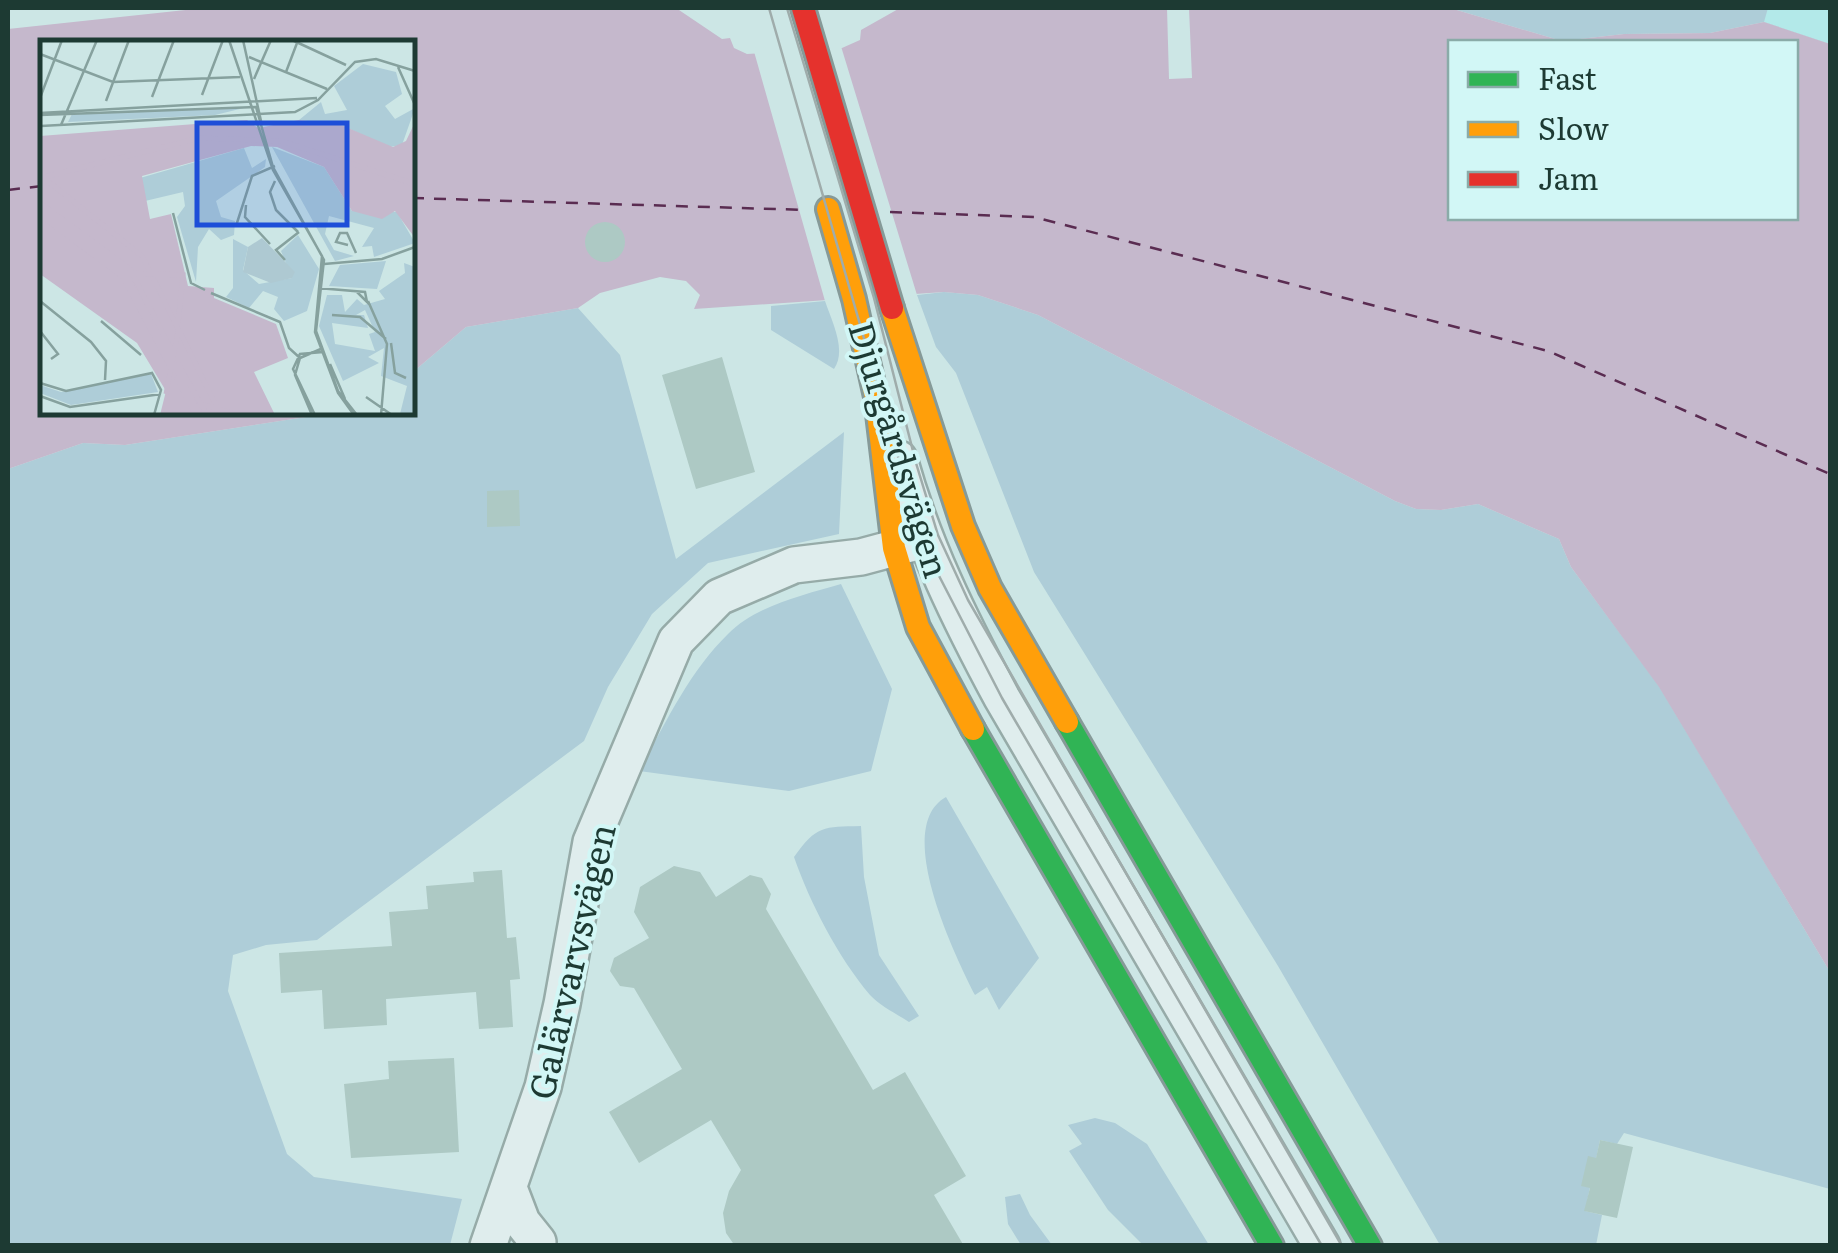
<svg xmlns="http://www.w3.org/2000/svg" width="1838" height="1253" font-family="Literata,serif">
  <rect width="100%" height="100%" fill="#cce6e5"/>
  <!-- green -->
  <path fill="#aecdd8" d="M1450,8H1830V44L1764,22L1710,33L1624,34L1562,41Z
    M944,292L978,295L1038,315L1395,501L1416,509L1441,510L1478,504L1559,539L1571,567L1659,686L1830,972V1189L1624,1133L1617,1144L1600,1140L1585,1211L1602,1215L1596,1245H1440L1278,966L1034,572L956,373L936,347L917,295Z
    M825,301C832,322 847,350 834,369L771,330V306Z
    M578,308L620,355L676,559L844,432L839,534L708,563L652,614L608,687L584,741L317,940L266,945L233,955L228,991L287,1154L314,1177L462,1199L450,1245L8,1246V469L83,443L125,445L332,413L412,412L413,372L466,327Z
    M841,584L892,689L871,771L789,791L639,771C665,724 689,672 728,634C757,605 804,595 841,584Z
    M946,797L1039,958L999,1010L987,987L975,995C955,955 892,827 946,797Z
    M861,826L864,877L879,955L919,1016L909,1022C897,1014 880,1006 870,995C838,957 810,903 794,857C817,825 823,827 861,826Z
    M1095,1118L1115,1123L1147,1144L1209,1245H1143L1108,1210L1069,1151L1082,1144L1068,1125Z
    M1020,1194L1030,1215L1052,1245H1021L1008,1224L1005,1197Z"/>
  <!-- sand -->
  <path fill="#b3e9e9" d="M1768,8H1830V44L1764,22Z"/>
  <!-- water -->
  <path fill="#c5b8cc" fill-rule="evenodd" d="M204,8H676L722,39L730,38L734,48L747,54L842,48L860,40L861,30L900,8H1450L1562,41L1624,34L1710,33L1764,22L1830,44V972L1659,687L1571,567L1559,539L1478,504L1441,510L1416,509L1395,501L1038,315L978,295L944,292L694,309L700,295L686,281L660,277L600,293L578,308L466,327L413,372L412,42H42V412L332,413L125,445L83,443L8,469V29ZM1450,42H1796V218H1450Z"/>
  <!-- pier -->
  <path fill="#cce6e5" d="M1167,8H1189L1192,78L1169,79Z
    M840,43L917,295L825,301L753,48Z"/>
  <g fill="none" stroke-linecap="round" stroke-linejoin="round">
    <!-- ferry -->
    <path stroke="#5a2c51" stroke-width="2.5" stroke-dasharray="12 10" stroke-linecap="butt" d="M8,190L42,186
      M412,198L807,210
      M890,212L1034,217L1548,351L1830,474"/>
  </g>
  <!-- building -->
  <path fill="#adc9c4" d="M585 242a20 20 0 1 1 40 0a20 20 0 1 1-40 0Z
    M722,357L755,472L696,489L662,375Z
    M519,490L520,526L487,527V491Z
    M674,866L700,872L716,897L750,875L762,878L771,894L766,909L873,1090L905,1072L966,1176L934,1195L964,1246H735L726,1233L723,1213L729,1191L741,1170L711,1120L639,1163L609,1112L682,1069L634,988L620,986L610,971L614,958L649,938L634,912L640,887Z
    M502,870L507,938L516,937L520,979L510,980L513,1027L479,1029L476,992L386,999L387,1025L324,1029L322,990L281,993L279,953L392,946L389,912L428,909L426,886L474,882L473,872Z
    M454,1058L459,1152L351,1158L344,1084L389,1079L388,1061Z
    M1600,1140L1633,1147L1617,1218L1584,1211L1590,1188L1581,1186L1588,1156L1596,1158Z"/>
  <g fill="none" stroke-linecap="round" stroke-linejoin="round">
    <!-- street casing -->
    <g stroke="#96aba8" stroke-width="40">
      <path id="street" d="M899,459C923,545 960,620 1002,698L1322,1246
        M509,1188L522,1222L538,1242
        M488,1246L543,1087L562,1004L591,842L676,641L719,597L794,565L861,557L917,542"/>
    </g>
    <!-- fast casing -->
    <g stroke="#869a98" stroke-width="28">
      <path id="fast" d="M1067,722L1370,1246
        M973,729L1272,1246"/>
    </g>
    <!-- slow casing -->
    <g stroke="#869a98" stroke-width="28">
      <path id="slow" d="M828,209L854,299L876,397L894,548L918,627L973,729
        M892,308L963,526L990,588L1067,722"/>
    </g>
    <!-- jam casing -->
    <g stroke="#869a98" stroke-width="28">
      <path id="jam" d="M803,8L892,308"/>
    </g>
    <!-- street -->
    <use href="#street" stroke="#dfeded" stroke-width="35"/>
    <!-- fast -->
    <use href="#fast" stroke="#30b455" stroke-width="22"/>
    <!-- slow -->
    <use href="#slow" stroke="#ff9f0a" stroke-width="22"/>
    <!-- jam -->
    <use href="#jam" stroke="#e5322d" stroke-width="22"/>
    <!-- tram -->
    <path stroke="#9facab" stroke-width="2.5" d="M769,8L901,467L936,570L1002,698L1322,1246
      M787,8L874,298L916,463L938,535L968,600L1342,1246"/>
  </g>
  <g text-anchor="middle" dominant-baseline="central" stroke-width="8" stroke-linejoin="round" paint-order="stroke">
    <!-- street labels -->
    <g font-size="35" fill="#1d3a33" stroke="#d2f7f6">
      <text transform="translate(901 449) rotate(73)">Djurgårdsvägen</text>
      <text transform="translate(570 961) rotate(-77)">Galärvarvsvägen</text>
    </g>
  </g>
  <!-- overview -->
  <g transform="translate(40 40)">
    <rect width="375" height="375" fill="#cce6e5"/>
    <path d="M323,24L356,32L362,54L345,66L355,79L375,68L362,105L349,107L301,85L259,80L281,62L285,74L307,70L294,46ZM208,67L175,75L28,82L32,74ZM232,107L284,127L312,171L357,172L375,203L334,217L332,206L322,207L334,188L289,176L285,194L294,210L314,216L295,221ZM204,108L212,128L226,119L225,127L176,161L181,177L195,181L194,195L181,200L169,189L158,207L156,242L137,177L145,166L143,152L105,161L100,138ZM258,195L279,229L267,271L244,281L234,269L238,257L223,251L209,268L186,257L193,248V199L208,207L203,230L219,244L252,238L241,211ZM346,221L337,249L289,246L300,225ZM364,223L375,227V375L360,374L367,346L341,336L344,308L328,317L339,323L303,341L279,286L287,255H302L305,272L317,259L324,265L345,259L339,251L365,233ZM325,270L335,292L329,294L335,311L295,304L292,283L328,288L324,275H316ZM111,334L118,352L31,365L0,353V345L21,352Z" fill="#aecdd8" fill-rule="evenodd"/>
    <path d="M222,198L255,232L252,238L231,243L203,232L208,207Z" fill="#aec9d2"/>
    <path d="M207,80L218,88L259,80L301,85L353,107L366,101L375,82V198L355,171L342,179L312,171L284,127L237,107L211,106L102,136L110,179L131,174L148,246L174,248V258L236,284L248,318L214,332L235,375H120L126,351L97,303L0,234V96Z" fill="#c5b8cc"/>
    <path fill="none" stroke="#c5b8cc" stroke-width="5" d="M0,135L102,216L181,375M0,138L159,98L241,101L375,144M0,163L90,229L134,315M0,169L87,233L143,235L138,284M0,172L87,236L160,375M0,175L83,237L132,330M137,322L167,375M136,337L156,375M126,354L138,292M161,364L198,375"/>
    <path fill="none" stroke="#86a19e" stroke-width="2.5" d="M189,0L233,130L282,216L275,292L298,353L314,375M203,0L221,81M252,0L306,25M0,14L73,42L200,37M209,17L287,49M358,27L375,65M246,32L257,3M214,39L231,0M162,55L183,0M112,57L134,0M0,58L22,0M66,61L89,0M0,73L277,58M0,75L216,67L233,127L284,220L276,291L298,351L317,375M21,85L57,0M1,86L255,72L278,60L315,22L336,19L375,31M235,141L230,152L236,170L258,192M206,165L205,177L230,204M133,173L151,243L165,250M196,186L212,136L235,126M308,205L296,202L300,193H307L316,213M245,220L236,210L259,192M284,224L342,219L375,207M278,248L325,252L327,262L317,252M171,253L240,282L249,308L260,318M0,261L51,302L66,321L65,340M328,261L347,304L341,375M292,275L320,277L346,299M61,281L101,315M0,291L18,314L11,319M351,303L355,333L366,338M290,324L305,359M0,343L26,351L112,333L121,350L114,375M0,356L30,367L121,354M326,357L352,375M272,375L255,335L260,318L283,308M275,375L253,329L260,314L283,312"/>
    <path fill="#1d4ed8" fill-opacity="0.15" stroke="#1d4ed8" stroke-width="5" d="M157,83H307V185H157Z"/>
    <rect width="375" height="375" fill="none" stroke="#1d3a33" stroke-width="5"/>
  </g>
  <!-- border -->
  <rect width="1838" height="1253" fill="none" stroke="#1d3a33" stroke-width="20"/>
  <!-- legend -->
  <rect x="1448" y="40" width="350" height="180" fill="#d2f7f6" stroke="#8aaba8" stroke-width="2.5"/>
  <rect x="1468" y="72" width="50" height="15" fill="#30b455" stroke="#8aaba8" stroke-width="2.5"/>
  <text x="1538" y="90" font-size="30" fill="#1d3a33">Fast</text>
  <rect x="1468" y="122" width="50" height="15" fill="#ff9f0a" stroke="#8aaba8" stroke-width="2.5"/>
  <text x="1538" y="140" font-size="30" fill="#1d3a33">Slow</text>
  <rect x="1468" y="172" width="50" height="15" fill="#e5322d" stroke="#8aaba8" stroke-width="2.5"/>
  <text x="1538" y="190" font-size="30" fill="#1d3a33">Jam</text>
</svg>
